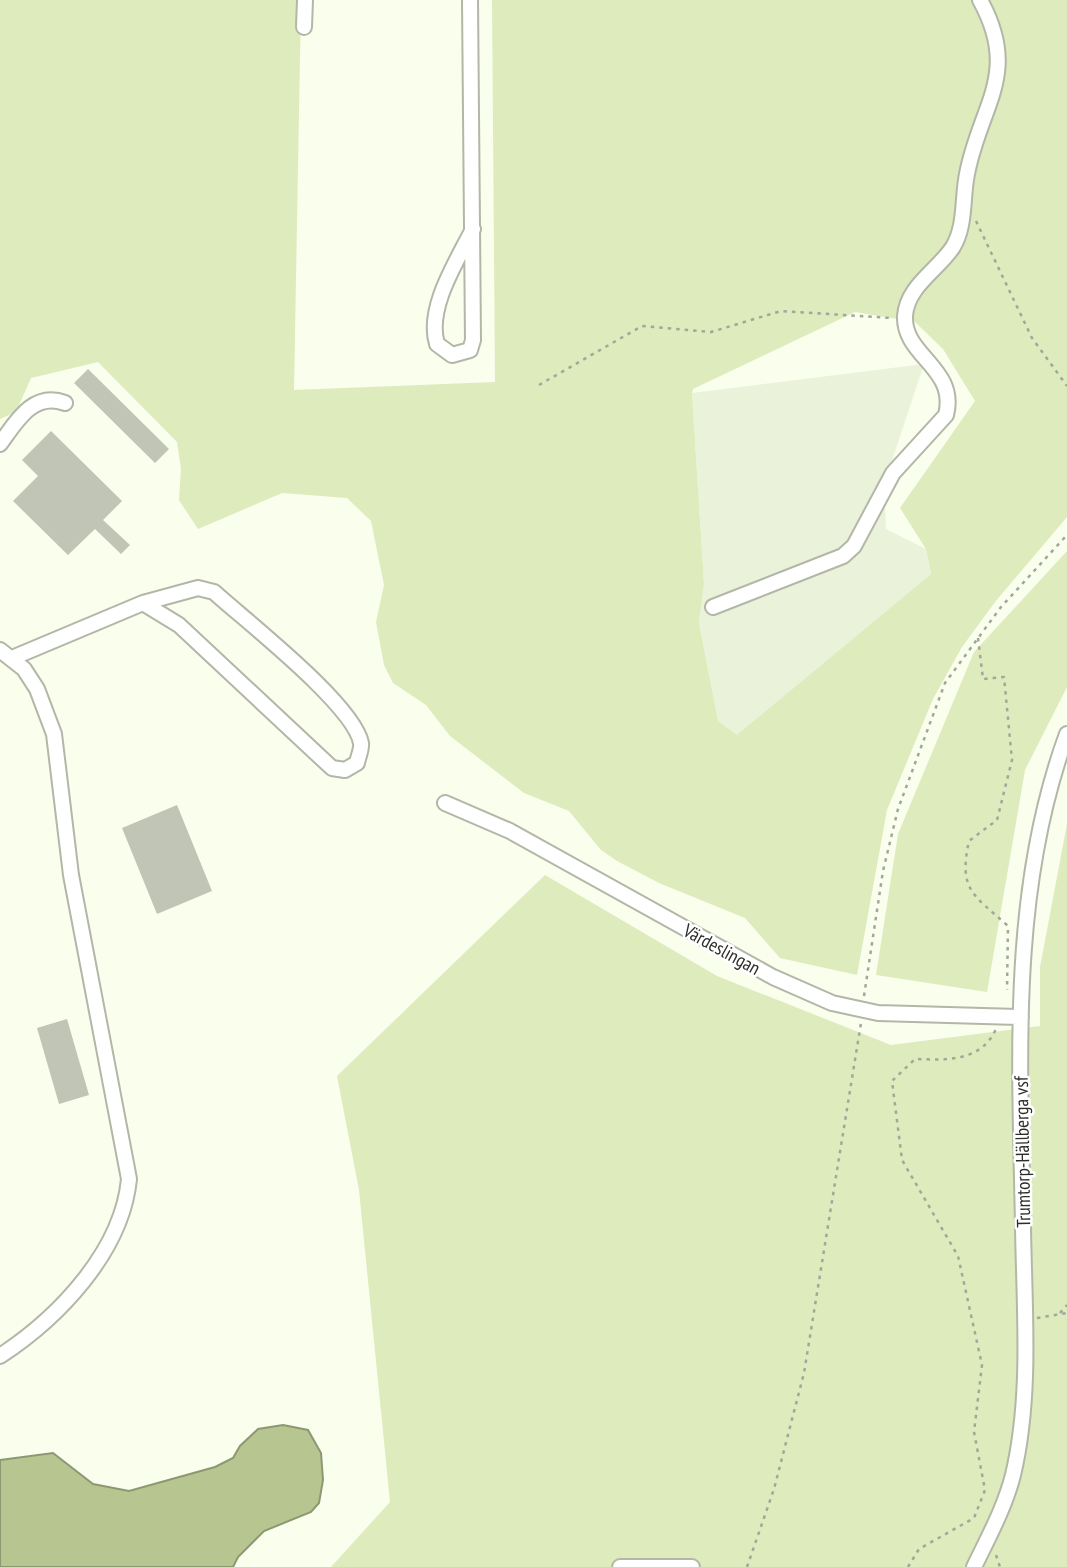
<svg xmlns="http://www.w3.org/2000/svg" width="1067" height="1567" font-family="'PT Sans Narrow',sans-serif">
  <rect width="100%" height="100%" fill="#f9feed"/>
  <!-- built -->
  <path fill="#ebf2da" d="M924,364L884,485L886,529L926,549L931,574L737,736L718,721L699,623L704,584L692,393Z"/>
  <!-- green -->
  <path fill="#deebbd" fill-rule="evenodd" d="M0,0H301L294,390L495,382L492,0H1067V517L995,602L962,647L933,699L887,810L857,975L780,958L745,918L659,883L617,861L601,850L569,811L524,793L450,736L426,705L393,683L384,665L376,622L384,585L371,521L347,498L282,493L198,529L179,500L181,469L177,442L98,362L31,378L16,412L0,419ZM855,312L915,322L943,349L975,401L900,508L926,549L931,574L737,735L718,721L699,623L704,584L692,393L693,389Z
    M1067,551V687L1025,770L987,992L876,975L898,834L974,652Z
    M1067,824V1567H331L390,1502L359,1190L337,1076L545,875L717,976L891,1045L1040,1026V967Z"/>
  <!-- water -->
  <path fill="#b7c691" stroke="#8d9872" stroke-width="2" d="M283,1425L308,1430L321,1453L323,1480L319,1503L311,1512L264,1531L238,1557L233,1567H0V1460L53,1453L93,1484L129,1491L215,1467L233,1458L240,1446L258,1429Z"/>
  <!-- building -->
  <path fill="#c0c5b5" d="M88,369L169,449L155,463L74,383Z
    M51,431L122,501L103,520L130,545L121,554L95,529L68,555L13,501L38,476L22,460Z
    M177,805L212,891L157,914L122,828Z
    M67,1019L89,1095L59,1104L37,1028Z"/>
  <g fill="none" stroke-linecap="round" stroke-linejoin="round">
    <!-- minor casing -->
    <g stroke="#b2b7a7" stroke-width="18">
      <path id="minor" d="M470,0L473,340L470,350L452,355L437,344C426,308 457,261 473,229
        M304,27L305,0
        M0,444C16,422 33,391 65,403
        M713,607L843,556L854,546L893,473L946,415C958,368 903,356 905,316C907,286 938,270 953,247C966,225 962,198 967,174C980,105 1021,74 980,0
        M0,650L24,669L37,689L54,734L71,875L129,1179C122,1252 58,1318 0,1356
        M12,658L143,603L198,588L214,592C246,621 354,705 361,743C362,749 358,757 357,763L345,770L332,768L179,625L143,603
        M445,803L510,831L773,977L832,1003L878,1013L1021,1017
        M620,1567H692
        M974,1567C988,1538 1005,1507 1013,1475C1032,1395 1024,1307 1023,1226C1020,1061 1009,892 1067,734"/>
    </g>
    <!-- path -->
    <path stroke="#a3a79b" stroke-width="2.5" stroke-dasharray="3.5 5" stroke-linecap="butt" d="M976,221L1032,338L1067,386
      M539,385L642,326L711,332L781,311L891,318
      M978,638L983,679L1004,677L1012,760L997,820L969,841C958,891 974,895 1008,926L1007,990
      M864,996L883,871L898,809L945,683L1001,607L1067,535
      M1060,1313L1067,1305
      M1037,1318L1067,1313
      M996,1555L1000,1567
      M747,1567L774,1489L804,1373L861,1023
      M908,1567L919,1549L974,1518L985,1490L974,1432L982,1365L958,1256L902,1160L892,1081L915,1059C947,1060 981,1062 996,1029"/>
    <!-- minor -->
    <use href="#minor" stroke="#fff" stroke-width="14"/>
  </g>
  <g text-anchor="middle" dominant-baseline="central" stroke-width="5" stroke-linejoin="round" paint-order="stroke">
    <!-- street labels -->
    <g font-size="19" fill="#2c2e28" stroke="#fff">
      <text transform="translate(722 949) rotate(29)">Värdeslingan</text>
      <text transform="translate(1022 1152) rotate(-91)">Trumtorp-Hällberga vsf</text>
    </g>
  </g>
</svg>
